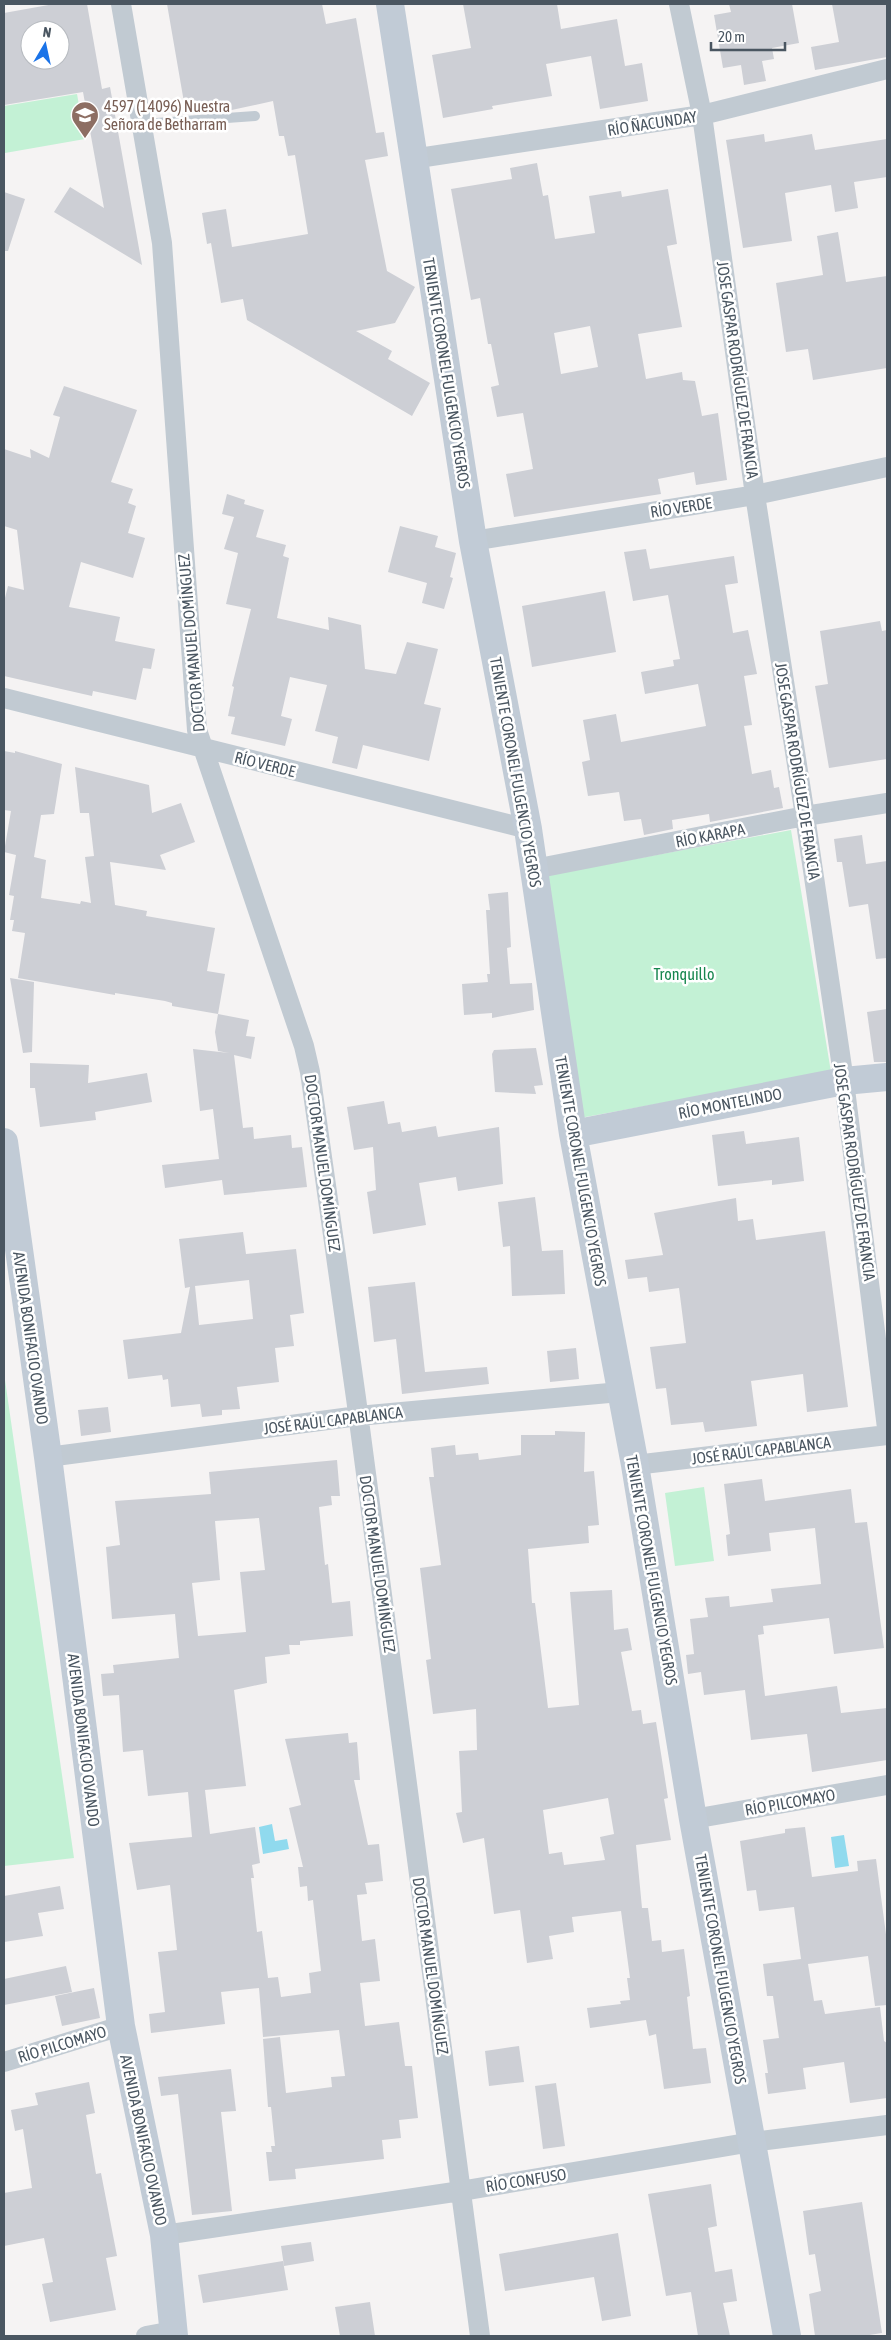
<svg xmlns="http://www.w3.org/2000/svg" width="891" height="2340" font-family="'Asap Condensed',sans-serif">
  <rect width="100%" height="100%" fill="#f5f3f3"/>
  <!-- green -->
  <path fill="#c3f1d5" d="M77,94L85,139L5,153L4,106Z
    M791,830L831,1072L580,1118L543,876Z
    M4,1373L74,1858L4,1866Z
    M704,1487L714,1561L675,1566L665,1493Z"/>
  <!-- water -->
  <path fill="#90daee" d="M272,1824L275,1841L287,1839L289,1849L263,1854L259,1827Z
    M844,1835L849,1866L835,1868L831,1837Z"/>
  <!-- building -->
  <path fill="#cdcfd5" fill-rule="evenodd" d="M54,4H87L102,89L110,87L142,265L54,212L70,187L104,208L83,92L4,105V13ZM30,30H60V60H30Z
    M167,4H322L326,24L356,18L376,133L384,132L388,156L365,160L387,271L415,287L395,323L356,331L392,351L388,359L430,383L412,416L247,320L243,299L221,303L211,243L207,244L202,213L226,209L232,247L308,234L295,155L288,156L284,136H279L273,101L227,111L186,114Z
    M463,4H557L561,29L617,19L625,66L642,63L648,101L600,109L591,56L546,64L552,96L492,106L493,109L443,118L432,55L471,48Z
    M729,4H792L799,43L772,48L774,59L762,61L766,81L744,85L741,65L723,68L714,15L731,12Z
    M832,4H887V57L815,70L811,47L839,42Z
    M764,134L765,142L812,134L815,150L887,139V177L854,182L858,208L835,212L831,185L785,193L792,241L743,248L726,140Z
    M537,163L543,196L548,195L555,239L595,233L589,196L621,191L622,197L668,189L677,244L667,246L682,327L638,334L646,379L682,372L683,380L695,381L702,416L718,413L727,480L696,485L694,472L658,479L661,494L514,517L506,474L533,469L523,413L497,417L491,387L499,385L491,344H488L480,298L471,300L451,189L512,179L510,168ZM590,326L598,367L561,374L554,333Z
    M4,192L25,199L8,251H4Z
    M838,232L846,282L887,276V368L813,380L808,349L786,352L776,283L823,275L817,236Z
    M64,386L137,410L111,482L133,489L128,503L136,506L128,533L145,538L133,578L81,562L69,607L120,617L115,641L155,649L151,669L143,668L136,700L93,691L92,696L4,676V602L8,586L24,590L17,530L4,526V449L31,458L30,449L49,458L60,417L53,415Z
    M227,494L245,500L244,504L264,510L256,537L286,545L283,556L289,558L277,618L329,630L328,617L361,625L365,669L396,674L407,642L438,649L424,704L441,708L429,761L363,745L357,769L332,763L338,737L315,731L327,685L290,677L281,716L292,719L285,746L231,734L235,717L228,716L234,687L232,686L251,609L226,604L238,553L224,549L234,517L222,514Z
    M400,526L438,536L435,547L456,553L450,577L453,578L444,609L422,603L427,583L388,572Z
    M646,549L650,569L734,556L738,583L725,585L733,633L748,630L757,674L744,676L752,725L744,726L752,774L771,770L774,788L779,787L783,808L710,822L709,814L672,820L673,829L644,835L641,819L624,821L619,792L588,796L582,762L590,760L583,720L616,714L621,742L706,726L698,684L645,694L641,672L674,666L673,660L680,659L668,595L633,601L624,552Z
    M605,591L616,652L532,667L522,606Z
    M880,621L882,631L887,630V759L829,768L815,686L828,684L820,631Z
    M4,751L15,753V751L62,764L54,814L41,815L34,857L46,860L41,898L80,904L81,901L91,903L85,857L94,856L89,813H80L75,767L149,785L152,813L181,803L195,842L160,855L166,870L110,862L115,905L147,911L146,916L215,928L207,971L225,974L218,1014L172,1006V1003L165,1001L115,993V995L18,978L25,933L12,931L14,920H10L14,896L9,895L16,855L4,852L11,811L4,810Z
    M862,835L866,864L887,861V958L876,959L868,904L849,907L842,862H837L834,839Z
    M508,892L511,947L507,948L510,984L532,983L534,1010L492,1018V1013L464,1015L462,984L488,982L487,974H490L486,910H490L488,894Z
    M10,978L34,982L32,1052L23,1053Z
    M887,1009V1062H874L867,1012Z
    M218,1014L249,1020L246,1036L255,1037L251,1059L234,1055L243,1128L253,1127L254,1139L291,1135L292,1148L302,1147L307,1187L224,1195L222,1180L165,1188L162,1165L219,1159L213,1109L200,1111L193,1049L229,1053L218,1051L215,1032Z
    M536,1048L543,1085L534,1086L536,1094L495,1092L492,1054L494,1050Z
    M30,1063L89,1065L88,1083L147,1073L152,1102L95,1112L96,1120L40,1127L35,1088H30Z
    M384,1101L388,1124L400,1122L402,1132L436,1126L438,1137L499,1127L503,1184L458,1191L456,1177L419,1183L426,1225L373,1234L367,1192L376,1190L373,1147L354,1150L347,1107Z
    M744,1131L746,1144L799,1137L804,1181L772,1185V1180L718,1186L712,1135Z
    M535,1197L542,1251L563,1250L565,1294L512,1296L510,1246L503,1247L498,1202Z
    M736,1198L738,1221L753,1219L756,1240L825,1231L848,1407L807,1412L803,1374L751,1381L757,1426L705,1432L703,1422L671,1425L666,1388L656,1389L650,1347L686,1343L679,1288L649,1292L647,1277L628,1279L625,1260L663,1255L654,1213Z
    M243,1232L246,1254L296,1249L304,1313L290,1315L294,1346L275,1348L279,1382L237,1387L240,1409L222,1410V1415L202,1417L200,1404L171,1407L168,1379L163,1380L162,1375L128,1379L123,1340L181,1333L190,1287L185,1288L179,1239ZM249,1280L253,1319L199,1325L195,1286Z
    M415,1282L425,1372L487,1367L489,1384L402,1394L396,1339L374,1342L368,1287Z
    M576,1348L579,1379L550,1382L547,1351Z
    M108,1407L111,1432L81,1436L78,1410Z
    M555,1431L585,1432L584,1472L594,1471L599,1525L588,1526L589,1543L528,1549L532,1603H535L548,1708L579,1705L570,1592L612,1590L614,1630L628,1628L632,1650L621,1652L632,1711L641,1710L643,1724L656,1722L668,1798L664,1799L671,1840L636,1845L642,1908H648L652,1941L661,1940L662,1952L684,1949L690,1996L687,1997L693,2049L706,2048L711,2083L664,2089L656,2034L649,2036L646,2020L590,2028L587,2008L621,2004L620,2001L630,2000L627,1978H630L621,1911L572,1917L574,1932L549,1936L553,1959L527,1963L520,1910L494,1914L484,1838L463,1843L456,1813L462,1812L459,1751L477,1750L476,1709L433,1714L426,1660L431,1659L420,1568L441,1565L429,1477H434L431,1448L455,1445L456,1455L478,1453L479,1460L521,1455V1435H555ZM608,1798L614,1834L600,1837L605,1860L564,1865L562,1852L549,1854L543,1810Z
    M337,1460L340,1496H331L332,1505L319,1507L325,1565L328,1564L332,1603L350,1601L353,1636L300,1641V1645H289L290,1654L265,1657L267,1683L234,1690L246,1786L205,1790L210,1834L255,1827L260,1863L252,1865L254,1878H251L257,1932L262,1931L268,1978L278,1977L281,1997L311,1993L309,1973L321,1971L313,1900L308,1901L307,1886L300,1887L298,1867H303L289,1808L301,1805L285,1739L348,1733L349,1743L357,1742L360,1780H354L368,1845L379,1844L383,1881L365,1883L367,1894L357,1895L362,1941L375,1939L380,1981L360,1983L365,2026L399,2022L405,2066H412L418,2118L399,2120L401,2138L382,2140L384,2159L295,2169L296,2179L269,2181L266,2152H272L271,2146H275L271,2107H268L263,2039L280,2037L286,2093L332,2087L331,2077L345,2076L339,2030L263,2037L259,1988L221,1992L225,2024L151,2033L149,2014L165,2012L158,1952L177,1950L170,1885L137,1890L129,1843L192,1837L188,1792L148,1796L143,1750L123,1752L119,1695L103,1696L101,1674L114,1673L113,1665L179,1658L177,1637L175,1614L112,1619L106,1547L120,1545L115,1501L211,1494L209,1472ZM259,1518L265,1570L240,1572L246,1632L198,1636L192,1583L220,1580L215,1521Z
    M762,1479L765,1501L851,1489L855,1523L867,1522L884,1648L834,1654L829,1618L763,1626L764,1634L758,1635L765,1696L837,1686L841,1713L887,1708V1760L812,1772L807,1734L751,1740L745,1690L704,1695L701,1672L688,1674L686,1655L694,1654L690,1619L708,1617L705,1598L729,1596L730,1607L773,1602L771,1589L821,1584L815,1528L769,1533L771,1551L728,1556L726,1535L730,1534L724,1484Z
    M805,1827L812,1877L858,1871L857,1861L876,1859L887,1942V2005L875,2006L868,1956L808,1964L814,2001L822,2000L825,2014L880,2007L884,2041L887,2043V2098L850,2103L844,2062L803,2068L806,2089L768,2094L765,2073H768L763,2040L779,2038L773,1996H767L763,1964L801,1959L794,1907L759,1911L756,1890L747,1891L740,1841L785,1833V1829Z
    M60,1886L64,1909L38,1913L43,1936L4,1942V1896Z
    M66,1966L72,1992L4,2005V1979Z
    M94,1988L100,2018L62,2026L55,1996Z
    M519,2046L524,2082L489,2086L485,2051Z
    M231,2069L236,2111L221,2112L232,2211L192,2215L178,2094L161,2096L158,2077Z
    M89,2082L95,2113L86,2115L96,2174L101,2173L117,2256L106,2258L116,2310L50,2322L42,2284L53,2282L44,2238L4,2246V2193L32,2188L23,2129L15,2131L11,2110L38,2105L35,2093Z
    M556,2083L565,2146L543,2149L535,2086Z
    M711,2184L717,2226L708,2228L715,2272L732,2269L737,2301L723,2303L730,2336H698L691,2292L666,2296L648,2194Z
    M862,2202L882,2333L863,2336H815L809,2294L821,2291L815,2254L809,2255L803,2211Z
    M618,2233L631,2316L602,2321L594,2277L505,2291L499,2254Z
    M311,2242L314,2261L284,2266L281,2246Z
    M283,2261L288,2290L203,2303L198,2275Z
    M370,2302L375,2336H340L335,2307Z"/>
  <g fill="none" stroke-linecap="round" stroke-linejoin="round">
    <!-- lane -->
    <path stroke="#c1cad2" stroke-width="10" d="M142,124L255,116"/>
    <!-- street -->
    <path stroke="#c1cad2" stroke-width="20" d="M121,4L162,243L197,730L304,1046L310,1072L356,1398L480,2336
      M679,4L702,115L755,495L805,816L844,1081L887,1428
      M412,159L702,115L887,69
      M473,541L755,495L887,467
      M4,698L528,829
      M534,869L805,816L887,803
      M48,1457L358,1416L620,1392
      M635,1465L887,1435
      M693,1819L887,1785
      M4,2062L121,2026
      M164,2235L461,2191L752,2142L887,2125
      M146,2336L173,2331"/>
    <!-- secondary -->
    <path stroke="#c1cbd6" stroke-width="28" d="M390,4L473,541L528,829L573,1134L635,1465L693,1819L787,2336
      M573,1134L844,1081L887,1077
      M4,1142L48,1457L121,2026L164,2235L174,2336"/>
  </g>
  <!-- icons -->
  <defs>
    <g id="school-pin" transform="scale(1.4375)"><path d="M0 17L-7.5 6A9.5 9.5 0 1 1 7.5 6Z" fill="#8d6e63" stroke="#fff"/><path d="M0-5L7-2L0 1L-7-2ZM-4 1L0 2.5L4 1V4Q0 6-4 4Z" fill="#fff"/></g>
  </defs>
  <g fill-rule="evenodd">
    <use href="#school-pin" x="85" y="115"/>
  </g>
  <g text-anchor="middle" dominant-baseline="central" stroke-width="5" stroke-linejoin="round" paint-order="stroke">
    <!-- education labels -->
    <g font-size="16" fill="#785e54" stroke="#fff" text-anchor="start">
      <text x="104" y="106">4597 (14096) Nuestra<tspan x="104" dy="18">Señora de Betharram</tspan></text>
    </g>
    <!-- street labels -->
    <g font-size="16" fill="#4a5661" stroke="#fff">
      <text transform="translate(652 123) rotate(-9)">RÍO ÑACUNDAY</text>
      <text transform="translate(738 370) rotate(82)">JOSE GASPAR RODRÍGUEZ DE FRANCIA</text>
      <text transform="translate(447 373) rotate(81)">TENIENTE CORONEL FULGENCIO YEGROS</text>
      <text transform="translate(681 507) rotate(-9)">RÍO VERDE</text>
      <text transform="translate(191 643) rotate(-95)">DOCTOR MANUEL DOMÍNGUEZ</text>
      <text transform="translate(265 764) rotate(14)">RÍO VERDE</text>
      <text transform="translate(798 771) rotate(81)">JOSE GASPAR RODRÍGUEZ DE FRANCIA</text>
      <text transform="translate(516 772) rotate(80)">TENIENTE CORONEL FULGENCIO YEGROS</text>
      <text transform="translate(710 835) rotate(-11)">RÍO KARAPA</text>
      <text transform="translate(730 1103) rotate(-11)">RÍO MONTELINDO</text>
      <text transform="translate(323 1163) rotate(82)">DOCTOR MANUEL DOMÍNGUEZ</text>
      <text transform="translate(581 1171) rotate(80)">TENIENTE CORONEL FULGENCIO YEGROS</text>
      <text transform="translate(855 1172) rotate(82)">JOSE GASPAR RODRÍGUEZ DE FRANCIA</text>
      <text transform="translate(31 1338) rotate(82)">AVENIDA BONIFACIO OVANDO</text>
      <text transform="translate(333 1420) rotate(-7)">JOSÉ RAÚL CAPABLANCA</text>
      <text transform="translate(761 1450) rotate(-7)">JOSÉ RAÚL CAPABLANCA</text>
      <text transform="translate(378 1564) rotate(82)">DOCTOR MANUEL DOMÍNGUEZ</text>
      <text transform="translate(652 1570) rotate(80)">TENIENTE CORONEL FULGENCIO YEGROS</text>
      <text transform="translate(84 1740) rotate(83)">AVENIDA BONIFACIO OVANDO</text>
      <text transform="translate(790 1802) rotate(-10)">RÍO PILCOMAYO</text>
      <text transform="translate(431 1966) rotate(82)">DOCTOR MANUEL DOMÍNGUEZ</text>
      <text transform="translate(721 1969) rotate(80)">TENIENTE CORONEL FULGENCIO YEGROS</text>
      <text transform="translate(62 2044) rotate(-17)">RÍO PILCOMAYO</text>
      <text transform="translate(144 2140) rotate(78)">AVENIDA BONIFACIO OVANDO</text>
      <text transform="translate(526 2180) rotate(-9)">RÍO CONFUSO</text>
    </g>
    <!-- park labels -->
    <g font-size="16" fill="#17864f" stroke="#fff">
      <text x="684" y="974">Tronquillo</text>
    </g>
  </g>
  <!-- border -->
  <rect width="891" height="2340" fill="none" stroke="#4a5661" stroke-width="10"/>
  <!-- north arrow -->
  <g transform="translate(45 45) rotate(9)"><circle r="24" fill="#ffffff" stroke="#b7bbc0"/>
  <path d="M0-4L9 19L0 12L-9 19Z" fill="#1a73e8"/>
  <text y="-8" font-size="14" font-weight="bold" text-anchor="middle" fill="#4a5661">N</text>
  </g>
  <!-- scale -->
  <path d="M711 42v8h74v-8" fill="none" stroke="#4a5661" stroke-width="2.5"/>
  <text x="718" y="42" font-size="15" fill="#4a5661" stroke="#ffffff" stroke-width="4" paint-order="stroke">20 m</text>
</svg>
